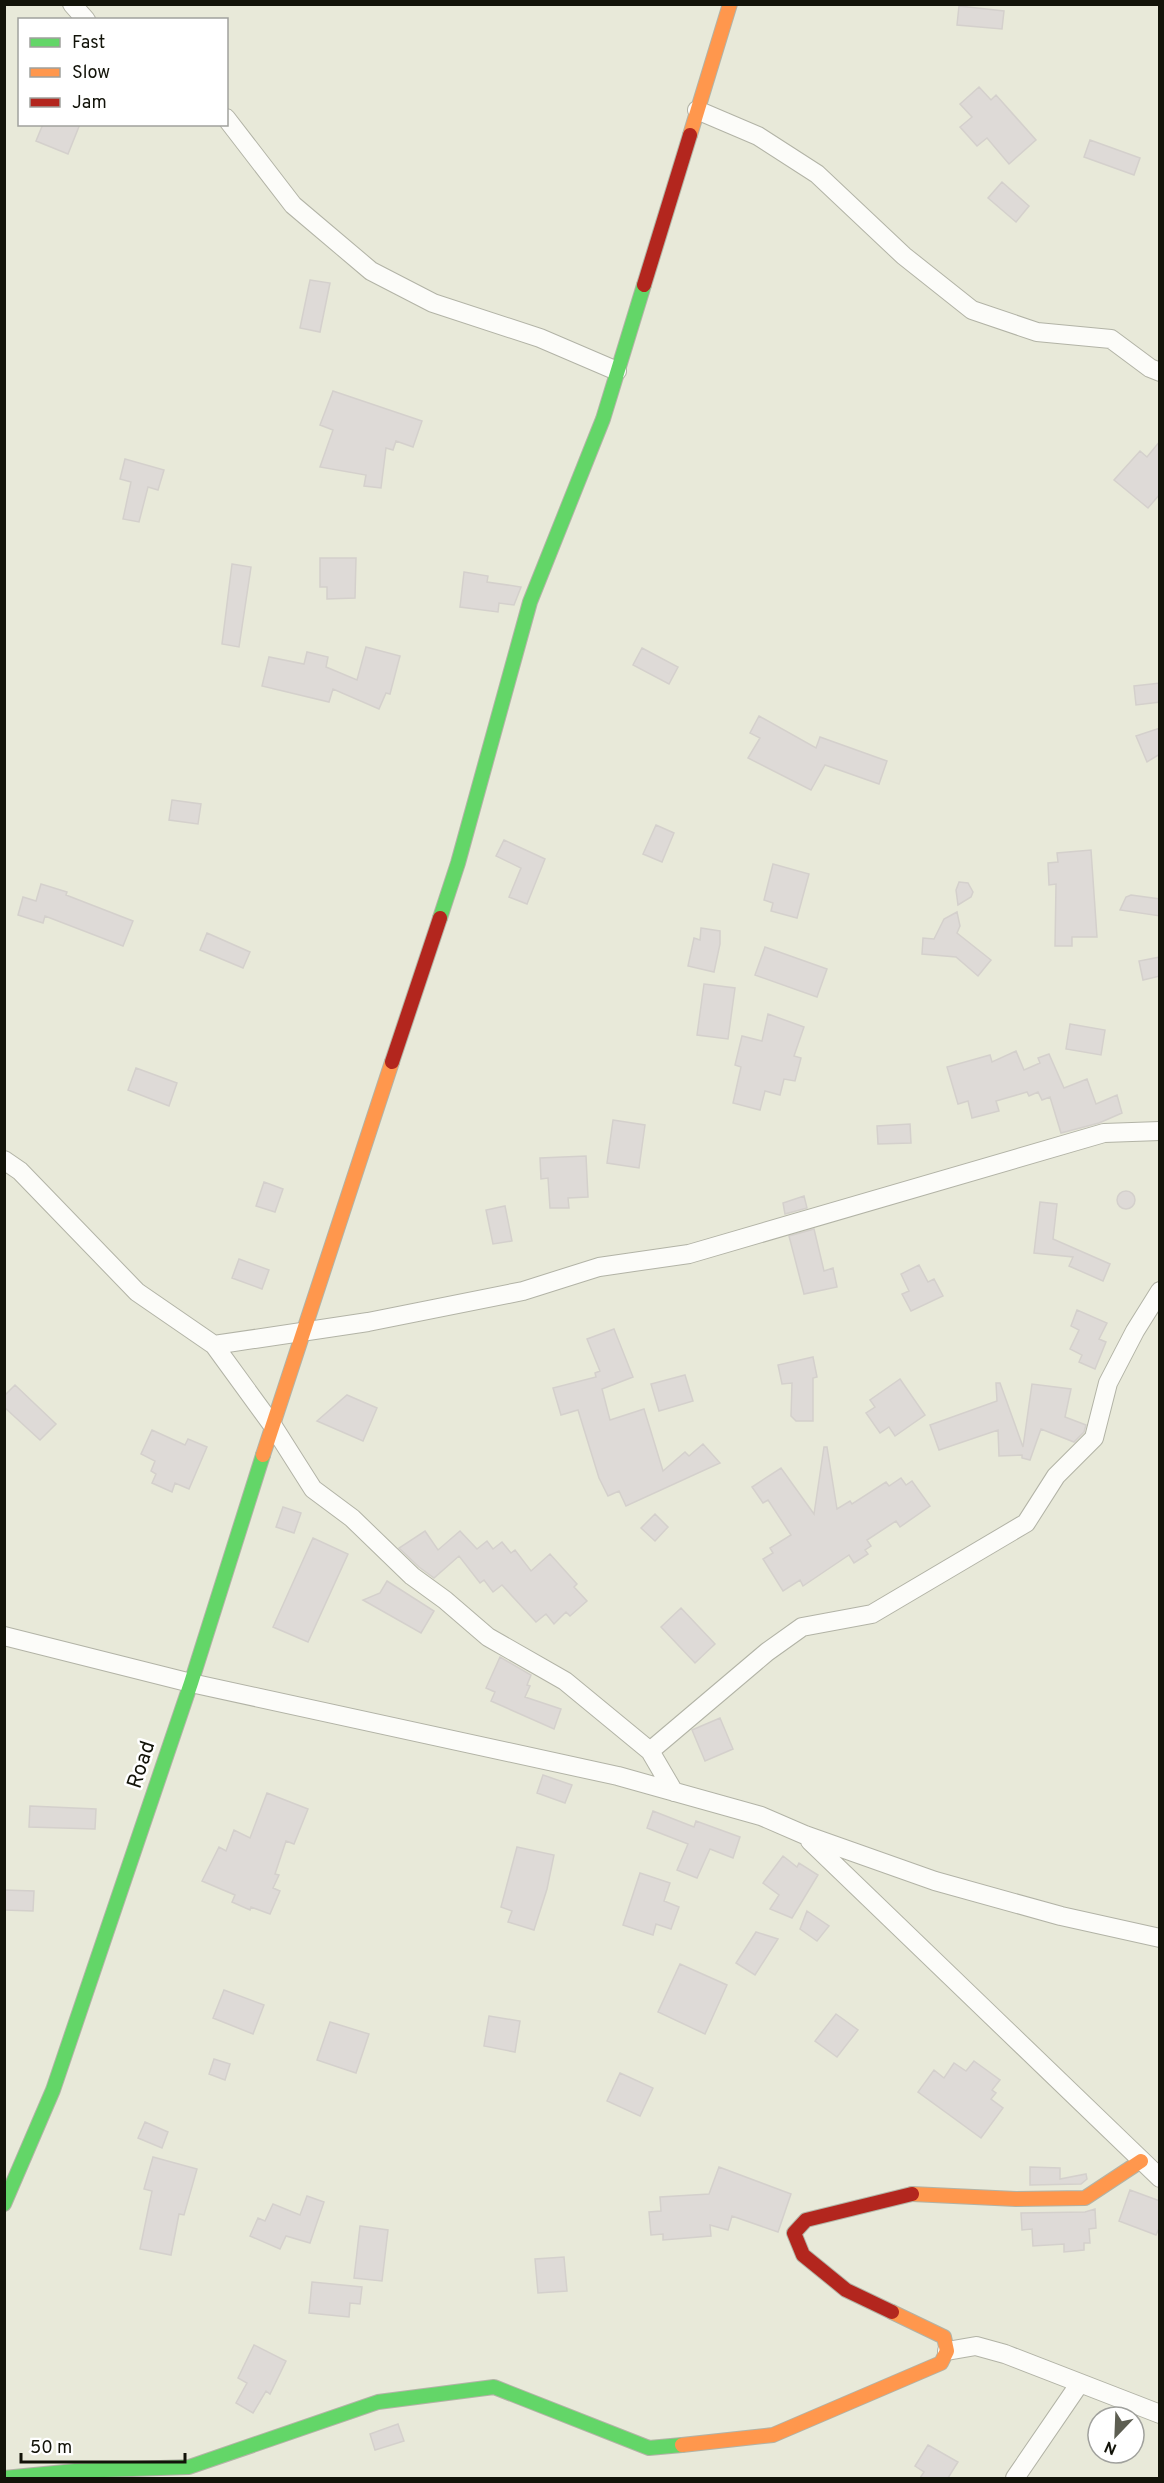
<svg xmlns="http://www.w3.org/2000/svg" width="1164" height="2483" font-family="Overpass,sans-serif">
  <rect width="100%" height="100%" fill="#e8e9d9"/>
  <!-- building -->
  <path fill="#dedad7" stroke="#d4d0cc" stroke-width="1.5" d="M959,6L1004,11L1002,29L957,25Z
    M979,87L991,100L996,95L1036,140L1009,164L987,138L977,146L960,127L972,117L960,104Z
    M43,124H80L68,154L36,141Z
    M1090,140L1140,158L1134,175L1084,157Z
    M1002,182L1029,206L1016,222L988,198Z
    M310,280L330,283L320,332L300,328Z
    M333,391L422,421L413,447L396,441L393,450L386,448L381,488L364,486L366,475L320,467L333,430L320,425Z
    M1160,441V494L1148,508L1114,480L1140,451L1147,457Z
    M125,459L164,470L158,490L148,487L139,522L123,519L131,482L120,479Z
    M320,558H356L355,598L327,599V587H320Z
    M232,564L251,567L239,647L222,644Z
    M464,572L488,576L487,582L521,587L514,605L499,603L498,612L460,607Z
    M366,647L400,656L390,694L386,693L379,709L333,689L329,702L262,686L269,657L304,664L307,652L328,657L326,667L357,680Z
    M642,648L678,667L669,684L633,665Z
    M1160,683V702L1136,705L1134,686Z
    M759,716L816,748L820,737L887,761L879,784L825,765L811,790L748,758L760,738L750,733Z
    M1160,728V754L1147,762L1136,736Z
    M172,800L201,804L198,824L169,820Z
    M656,825L674,833L662,862L643,854Z
    M504,840L545,859L527,904L509,897L521,868L496,856Z
    M1091,850L1097,937H1072V946H1055L1056,884L1049,885L1048,863L1058,862L1057,853Z
    M773,864L809,874L797,918L771,911L773,903L764,900Z
    M959,882L968,883L973,892L971,897L958,905L956,890Z
    M41,884L67,892L66,895L133,921L123,946L45,916L43,923L18,915L23,897L36,901Z
    M1131,895L1160,899V916L1120,910L1126,897Z
    M957,912L960,926L957,933L991,960L978,976L956,957L922,954L923,938L934,939L944,919Z
    M701,928L720,931V944L714,972L688,966L694,938L700,940Z
    M207,933L250,952L243,968L200,950Z
    M765,947L827,969L817,997L755,975Z
    M1160,957V976L1143,980L1139,961Z
    M704,984L735,988L728,1039L697,1035Z
    M768,1014L804,1027L794,1056L801,1058L795,1081L784,1079L780,1095L765,1091L760,1110L733,1103L741,1067L735,1065L742,1036L762,1041Z
    M1070,1024L1105,1030L1101,1055L1066,1049Z
    M1016,1051L1024,1070L1040,1063L1038,1058L1049,1054L1064,1088L1087,1079L1096,1104L1117,1095L1122,1113L1099,1123L1061,1133L1050,1097L1042,1100L1038,1092L1029,1096L1027,1092L996,1101L999,1111L972,1118L968,1101L958,1104L947,1067L990,1055L992,1062Z
    M136,1068L177,1083L169,1106L128,1090Z
    M613,1120L645,1125L639,1168L607,1163Z
    M910,1124L911,1143L878,1144L877,1126Z
    M586,1156L588,1197L568,1198L569,1208H550L548,1178L541,1179L540,1158Z
    M264,1182L283,1189L275,1212L256,1206Z
    M1117 1200a9 9 0 1 1 18 0a9 9 0 1 1-18 0Z
    M804,1196L807,1208L785,1214L783,1203Z
    M1040,1202L1057,1204L1053,1239L1110,1264L1103,1281L1069,1266L1073,1257L1034,1253Z
    M505,1206L512,1241L493,1244L486,1210Z
    M814,1229L824,1271L833,1268L837,1287L804,1294L789,1236Z
    M239,1259L269,1270L262,1289L232,1278Z
    M919,1265L928,1282L934,1279L943,1296L911,1311L902,1294L909,1291L901,1274Z
    M1077,1310L1107,1323L1099,1339L1106,1342L1095,1369L1079,1362L1082,1355L1070,1349L1079,1330L1071,1326Z
    M614,1329L633,1377L602,1389L610,1420L644,1409L663,1471L685,1452L689,1456L703,1444L720,1463L626,1506L619,1491L608,1496L599,1478L578,1410L561,1415L553,1388L596,1377L595,1373L600,1371L587,1339Z
    M813,1357L817,1377L813,1378V1421H796L791,1416L792,1383L782,1384L778,1365Z
    M685,1375L693,1401L659,1411L651,1384Z
    M900,1379L925,1415L895,1436L889,1427L880,1433L866,1413L875,1407L870,1400Z
    M996,1383H1000L1023,1447L1032,1384L1071,1389L1065,1417L1086,1425L1084,1432L1074,1442L1041,1429L1030,1460L1022,1458V1455L999,1456L998,1430L939,1450L930,1425L997,1401Z
    M15,1385L56,1424L40,1440L4,1407V1396Z
    M347,1395L377,1408L363,1441L317,1421Z
    M152,1430L185,1445L188,1439L207,1447L189,1489L175,1483L172,1492L152,1483L156,1474L151,1471L155,1461L141,1454Z
    M824,1447H827L837,1509L850,1501L852,1504L886,1482L889,1486L901,1478L906,1485L912,1481L930,1506L900,1527L896,1521L867,1540L871,1546L865,1550L868,1554L854,1563L849,1555L803,1586L800,1580L783,1591L763,1559L773,1553L770,1548L791,1535L768,1500L763,1503L752,1487L781,1468L814,1514Z
    M283,1507L301,1513L294,1533L276,1527Z
    M655,1514L668,1527L655,1541L641,1528Z
    M425,1531L438,1550L460,1531L477,1549L487,1541L493,1549L502,1542L511,1553L515,1550L531,1571L550,1554L577,1584L574,1587L587,1601L570,1616L566,1612L554,1624L546,1614L536,1622L502,1585L493,1592L484,1580L480,1583L459,1556L434,1578L419,1567L399,1548Z
    M313,1538L348,1554L308,1642L273,1627Z
    M387,1581L434,1611L421,1633L363,1600L380,1593Z
    M681,1608L715,1644L695,1663L661,1627Z
    M500,1657L531,1675L527,1685L530,1686L525,1697L561,1709L554,1729L491,1701L495,1692L486,1688Z
    M720,1718L733,1749L705,1761L692,1730Z
    M543,1775L572,1785L565,1803L537,1793Z
    M267,1793L308,1809L294,1844L286,1841L275,1874L279,1875L273,1888L280,1891L270,1914L251,1907L250,1910L232,1902L235,1895L202,1881L219,1847L226,1851L234,1830L250,1838Z
    M30,1806L96,1809L95,1829L29,1827Z
    M653,1811L694,1827L696,1821L740,1837L733,1858L710,1849L697,1878L677,1870L688,1844L647,1828Z
    M517,1847L554,1855L547,1889L534,1930L508,1922L512,1911L501,1907Z
    M783,1856L797,1867L799,1863L818,1875L792,1918L770,1909L779,1895L763,1883Z
    M640,1873L670,1883L664,1901L679,1907L671,1929L656,1924L653,1935L623,1925Z
    M4,1890L34,1891L33,1911L4,1910Z
    M807,1911L829,1926L817,1941L800,1929Z
    M756,1932L778,1939L755,1975L736,1963Z
    M680,1964L727,1985L705,2034L658,2012Z
    M224,1990L264,2005L253,2034L213,2018Z
    M836,2014L858,2030L837,2057L815,2041Z
    M489,2016L520,2021L515,2052L484,2046Z
    M330,2022L369,2034L356,2073L317,2060Z
    M214,2059L230,2064L225,2080L209,2074Z
    M974,2061L1000,2080L992,2090L996,2093L991,2099L1003,2108L981,2138L918,2092L934,2070L944,2078L954,2063L966,2071Z
    M620,2073L653,2088L640,2116L607,2101Z
    M145,2122L168,2132L162,2148L138,2138Z
    M153,2157L197,2169L184,2215L179,2214L171,2255L140,2249L152,2191L144,2189Z
    M719,2167L791,2194L778,2232L732,2216L728,2230L710,2225L711,2236L663,2240V2234L651,2235L649,2212L661,2211L660,2197L709,2194Z
    M1030,2167L1060,2168V2179L1086,2174L1087,2179L1081,2184L1030,2185Z
    M1130,2190L1160,2201V2226L1156,2235L1119,2221Z
    M307,2196L324,2202L310,2243L286,2236L280,2249L250,2236L258,2218L265,2221L273,2204L300,2215Z
    M1095,2209L1096,2228L1089,2229L1090,2243H1084V2250L1064,2252V2244L1033,2246L1032,2229L1022,2230L1021,2213L1085,2212Z
    M360,2226L388,2230L382,2281L354,2278Z
    M564,2257L567,2291L538,2293L535,2259Z
    M312,2282L362,2287L360,2304L350,2303L349,2317L309,2313Z
    M254,2345L286,2361L270,2394L266,2391L253,2413L236,2403L247,2383L238,2378Z
    M398,2424L404,2441L375,2450L370,2434Z
    M928,2445L958,2462L948,2478H920L924,2472L915,2466Z"/>
  <g fill="none" stroke-linecap="round" stroke-linejoin="round">
    <!-- street casing -->
    <g stroke="#b2b3a6" stroke-width="20">
      <path id="street" d="M72,4L86,20
        M697,110L758,136L817,174L904,256L972,310L1037,332L1111,339L1150,368L1160,372
        M226,118L293,205L371,271L433,303L540,338L617,371
        M4,1160L20,1171L137,1292L214,1345L273,1426L313,1489L352,1518L412,1576L445,1600L488,1637L565,1681L650,1751
        M214,1345L368,1322L523,1291L599,1267L689,1254L1104,1133L1160,1131
        M4,1636L191,1683L618,1776L761,1816L805,1835L935,1881L1061,1916L1160,1938
        M674,1792L650,1751L767,1652L802,1627L872,1614L1026,1523L1056,1476L1094,1438L1108,1383L1135,1331L1160,1291
        M810,1841L1160,2178
        M947,2351L976,2346L1005,2354L1160,2414
        M1015,2478L1080,2383"/>
    </g>
    <!-- fast casing -->
    <g stroke="#b2b3a6" stroke-width="16">
      <path id="fast" d="M440,918L458,863L530,602L603,419L644,285
        M4,2204L53,2090L191,1683L263,1455
        M4,2478L75,2471L189,2467L378,2402L494,2387L649,2448L682,2445"/>
    </g>
    <!-- slow casing -->
    <g stroke="#b2b3a6" stroke-width="16">
      <path id="slow" d="M690,135L730,4
        M263,1455L392,1062
        M912,2194L1016,2199L1085,2198L1141,2161
        M682,2445L773,2435L941,2363L947,2351L944,2337L892,2312"/>
    </g>
    <!-- jam casing -->
    <g stroke="#b2b3a6" stroke-width="16">
      <path id="jam" d="M644,285L690,135
        M392,1062L440,918
        M892,2312L846,2290L803,2255L794,2233L806,2220L912,2194"/>
    </g>
    <!-- street -->
    <use href="#street" stroke="#fcfcf9" stroke-width="18"/>
    <!-- fast -->
    <use href="#fast" stroke="#63d668" stroke-width="14"/>
    <!-- slow -->
    <use href="#slow" stroke="#ff974d" stroke-width="14"/>
    <!-- jam -->
    <use href="#jam" stroke="#b3261e" stroke-width="14"/>
  </g>
  <g text-anchor="middle" dominant-baseline="central" stroke-width="5" stroke-linejoin="round" paint-order="stroke">
    <!-- street labels -->
    <g font-size="21" fill="#121309" stroke="#fff">
      <text transform="translate(142 1765) rotate(-72)">Road</text>
    </g>
  </g>
  <!-- border -->
  <rect width="1164" height="2483" fill="none" stroke="#121309" stroke-width="12"/>
  <!-- legend -->
  <rect x="18" y="18" width="210" height="108" fill="#ffffff" stroke="#a0a19d" stroke-width="1.5"/>
  <rect x="30" y="38" width="30" height="9" fill="#63d668" stroke="#a0a19d" stroke-width="1.5"/>
  <text x="72" y="48" font-size="18" fill="#121309">Fast</text>
  <rect x="30" y="68" width="30" height="9" fill="#ff974d" stroke="#a0a19d" stroke-width="1.5"/>
  <text x="72" y="78" font-size="18" fill="#121309">Slow</text>
  <rect x="30" y="98" width="30" height="9" fill="#b3261e" stroke="#a0a19d" stroke-width="1.5"/>
  <text x="72" y="108" font-size="18" fill="#121309">Jam</text>
  <!-- north arrow -->
  <g transform="translate(1116 2435) rotate(203)"><circle r="28" fill="#ffffff" stroke="#a0a19d" stroke-width="1.5"/>
  <path d="M0-4.5L10 22L0 15L-10 22Z" fill="#5d5e52"/>
  <text y="-9" font-size="16" font-weight="bold" text-anchor="middle" fill="#121309">N</text>
  </g>
  <!-- scale -->
  <path d="M21 2453v9h164v-9" fill="none" stroke="#121309" stroke-width="3"/>
  <text x="30" y="2453" font-size="18" fill="#121309" stroke="#ffffff" stroke-width="4.5" paint-order="stroke">50 m</text>
</svg>
